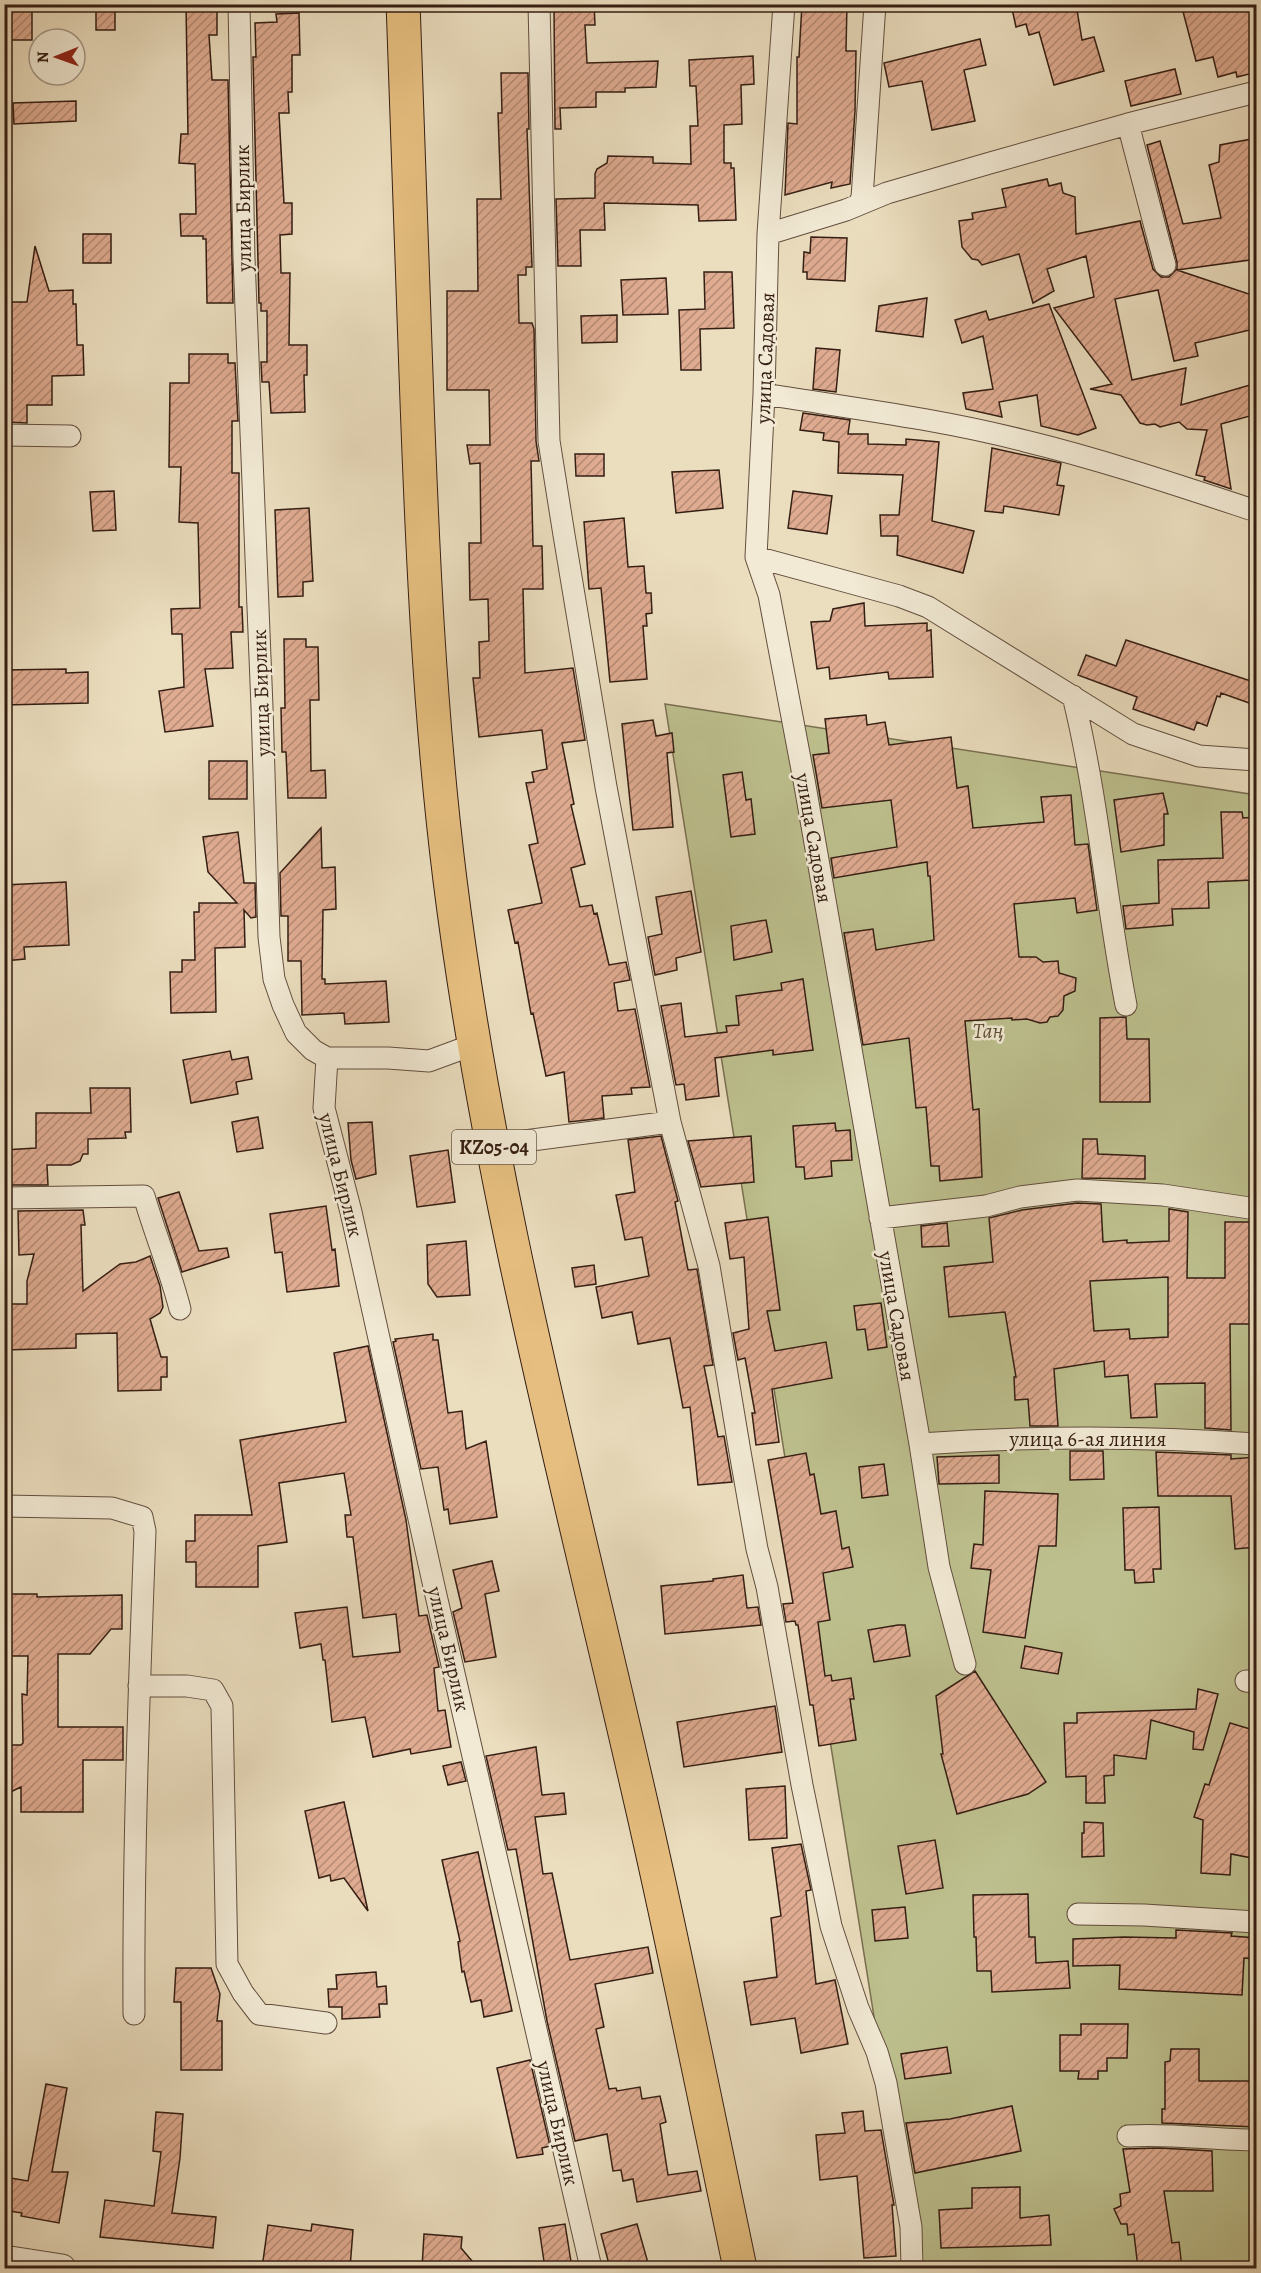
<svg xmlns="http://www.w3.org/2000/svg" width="1261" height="2273" font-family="Alegreya,serif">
  <defs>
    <pattern id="building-hatch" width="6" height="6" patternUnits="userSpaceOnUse" patternTransform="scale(1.5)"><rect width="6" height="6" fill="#dfab91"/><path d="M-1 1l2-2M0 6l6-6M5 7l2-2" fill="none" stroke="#b68b75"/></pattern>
  </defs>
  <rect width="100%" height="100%" fill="#ebdebf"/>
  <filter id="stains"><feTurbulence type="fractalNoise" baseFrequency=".00333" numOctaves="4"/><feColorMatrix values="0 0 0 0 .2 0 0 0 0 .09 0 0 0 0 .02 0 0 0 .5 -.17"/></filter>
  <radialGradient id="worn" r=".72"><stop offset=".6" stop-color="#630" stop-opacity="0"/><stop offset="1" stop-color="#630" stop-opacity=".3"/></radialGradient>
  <!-- green -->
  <path fill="#bdc08e" stroke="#796f50" stroke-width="1.5" d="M665,704L1256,795V2268H914Z"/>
  <!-- building -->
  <path fill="url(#building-hatch)" stroke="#351e13" stroke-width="1.5" fill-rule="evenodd" d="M4,4H32V40H4Z
    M96,4H115V30H96Z
    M186,4H217V35H209L212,80H228L233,303H207L206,239H203V236H181L180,214H196L195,164L179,163L181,134H188Z
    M554,4H594L595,25H585L587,63L658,61L656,87L625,88V92H596V107L560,108L561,129H555Z
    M802,4H847L846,51H856L855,111L850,184L831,188L832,182L785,195L788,123L797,124V57H799Z
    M1011,4H1076L1082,40L1094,37L1104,71L1054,85L1039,32L1029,35L1026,24L1016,27Z
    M1181,4H1248L1257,38V72L1237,77L1236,72L1218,77L1213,57L1196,61Z
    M299,13L300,55H292V92H288L289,113H279L284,203H292V234L280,235L281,273H290L289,345H307V375H304L305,412L271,413L269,382H262L261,362H267V311H261V303H259L253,57H256L255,23L277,22L276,14Z
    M980,39L986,65L964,70L975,121L932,130L922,81L889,87L884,63Z
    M753,56L754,84L741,85L742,124L724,125V163H731V168H734L736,220L699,221L698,205L604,203L605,230H580L581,266H558L556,199L595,198V174L597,169L607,163L608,156L653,157V163L691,164L690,126H698L696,86H690L689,60Z
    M1175,69L1181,94L1131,106L1125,81Z
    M501,73H528L529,129H527L532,267H526V275H518L519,323H532L534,329L536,441L539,461H531L533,546H542L543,589H523L525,673L573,668L585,740L562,743L574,804L571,805L585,864L571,868L580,907L592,905L594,914L597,913L609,965L626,962L630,980L614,983L618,1011L635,1009L650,1087L631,1088L632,1094L602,1096L604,1118L569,1122L564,1072L546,1076L533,1013L531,1014L518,942L515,943L508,910L542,903L529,845L538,843L526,783L534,782L532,772L547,769L542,730L479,737L473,678H480L479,642L489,641L488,599L470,600L469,543H481L480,463L470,464L467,445H490L489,390H447V291H478L477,199H501L498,113H502Z
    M76,101V121L14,124L13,103Z
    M1257,138V259L1177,270L1252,295L1254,304L1251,314L1254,329L1195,343L1198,356L1174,361L1158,290L1115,299L1132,380L1186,368L1181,405L1257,383V414L1221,424L1231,489L1204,480L1205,477L1196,475L1207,430L1187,429L1179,422L1160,427L1155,424L1147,425L1140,423L1121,395L1090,389L1112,384L1054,308L1094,297L1086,256L1047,269L1054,291L1033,303L1019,254L982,265L978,260L972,259L962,247L959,221L973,219L972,213L1006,207L1002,189L1047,179L1049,186L1061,183L1063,193L1075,197L1076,234L1140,221L1153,269L1161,277H1169L1177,269V262L1147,145L1160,141L1183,224L1221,218L1209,165L1219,162L1220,145Z
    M83,234H111V263H83Z
    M811,237L847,238L845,281L807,279V272H803L804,252L810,253Z
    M35,246L49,291L73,290V304H76L77,345H83L84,375L52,376V405H27V423L6,422L5,381H12L11,341L4,342V302H27Z
    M704,272H732L734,328L700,329L701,370H681L679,310L705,309Z
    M666,278L668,314L623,315L621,280Z
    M927,298L923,337L876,331L879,306Z
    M1049,304L1096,428L1078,435L1041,426L1037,395L999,402L1002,417L966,409L963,393L993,389L983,336L962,343L955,320L986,311L989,320Z
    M617,315V342L582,343L581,316Z
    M816,348L840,350L836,392L813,389Z
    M189,354H228V363H235L238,421H232V473H239V607H242L243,632H231L233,668L205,669L213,726L165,732L159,691L184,687L182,634H172L171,609L200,608L198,523L179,522L181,467H169L170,383H189Z
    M803,413L850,420L848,434H868V444L906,445V439L939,442L932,521L974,531L963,573L897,555L898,536H881L880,515H899L903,475L838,473L839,442L823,440L824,433L800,430Z
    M992,448L1061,463L1057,485L1064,486L1059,515L1004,506L1003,513L985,511Z
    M575,454H604V476H576Z
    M719,470L723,508L676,513L672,472Z
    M114,491L116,530L93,531L90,492Z
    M793,491L832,496L827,534L788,528Z
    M309,508L313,581L303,582V596L278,597L275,510Z
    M624,518L628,567L644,566L646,593H651L652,613L646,614L647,626H643L647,679L610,682L601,588L589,589L584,522Z
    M864,603L865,626L927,623V631L931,630L933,677L889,679L888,672L830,679L829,667L817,669L811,622L830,621L833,609Z
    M284,639H306V647H318L319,700H310L311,771L325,770L326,798H288L286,752H282L281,708H285Z
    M1126,640L1257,683L1252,704L1221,693L1220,697L1217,696L1207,726L1197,722L1194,730L1133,709L1137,697L1078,675L1086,655L1116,666Z
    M66,669V673L88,672V703L4,705V670Z
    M866,715L867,725L885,722L889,745L951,737L957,788L968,786L973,828L1044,822L1041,797L1071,795L1075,845L1088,844L1097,910L1077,913L1075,898L1014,904L1019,957H1036L1043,962L1058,961L1059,973L1076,978L1075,991L1064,996L1063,1010L1058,1016L1050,1017L1047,1022L1040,1023L1027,1019L1012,1020V1018L965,1021L973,1110L979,1109L982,1177L940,1181L939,1166H931L926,1107L916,1108L909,1038L863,1045L844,933L873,929L876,950L934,940L930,876H928L927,862L834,878L831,858L897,847L891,800L822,808L813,755L829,753L825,719Z
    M653,720L656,736L672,733L674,752L667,753L673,827L633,830L622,724Z
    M209,761H247V799H209Z
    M742,772L746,800L751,799L755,834L731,837L723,775Z
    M1163,793L1168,814H1164V845L1121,852L1114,800Z
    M1221,812H1242L1243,818L1257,817V874H1253V880L1208,882L1209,908L1172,909L1173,925L1126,929L1123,906L1159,903L1158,860L1223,858Z
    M321,828L322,868L335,867L336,909L323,910L322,979H325V984L386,981L389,1022L345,1024L344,1013L302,1015L301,961H288V916H281L280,873Z
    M238,832L244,883H255L256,917L251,918L244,910L245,947L215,948L216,1012L171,1013L170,972H182V960H195L194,912H199V903H237L208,872L203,837Z
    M66,882L69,945L24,947L25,959L4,961V885Z
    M691,891L701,952L676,958L677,970L655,975L648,937L662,934L656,897Z
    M766,920L772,952L734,960L731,926Z
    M803,979L813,1050L773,1055V1050L715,1058L719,1096L686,1100L684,1084L676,1085L661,1006L681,1003L685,1037L727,1032L726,1026L739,1025L736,996L782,990L781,983Z
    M1126,1017L1127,1039H1149L1150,1102H1100V1018Z
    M230,1051L232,1060L248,1057L252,1079L236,1082L238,1094L191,1103L183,1060Z
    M90,1088H130L131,1132H125L126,1138L88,1139V1154H83L80,1161L71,1165H47L48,1185H4V1150L36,1148V1113H91Z
    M258,1117L263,1148L237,1152L232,1122Z
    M372,1122L376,1174L356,1179L351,1160L348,1123Z
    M835,1123L836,1131L850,1130L852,1160L831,1161L832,1176L805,1179L804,1167H796L793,1126Z
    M661,1136L678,1201L675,1202L688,1270L697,1269L713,1365L704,1366L718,1437L724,1436L732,1482L698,1485L690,1407L683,1408L670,1338L638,1344L632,1312L602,1318L596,1287L649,1276L642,1237L625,1240L616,1195L635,1192L628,1140Z
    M751,1136L754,1182L701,1187L688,1141Z
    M1083,1139H1097L1098,1154L1145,1156V1179L1082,1178Z
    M448,1150L455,1202L417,1207L410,1156Z
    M179,1192L199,1251L227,1248L229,1257L182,1272L158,1198Z
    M1077,1203L1101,1204L1103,1242L1127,1240V1243L1169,1241V1209L1188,1212L1187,1278H1225V1222H1257V1324H1230L1231,1430L1205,1428V1383L1155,1384L1157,1417L1131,1418L1128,1375L1105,1377L1104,1361L1054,1369L1058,1426H1030L1028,1399L1015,1400L1014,1377H1016L1005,1312L949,1317L944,1267L993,1262L989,1218L1022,1210ZM1168,1277V1337L1130,1339L1129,1329L1094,1331L1090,1281Z
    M326,1206L332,1250L335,1249L339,1286L287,1292L282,1252L275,1253L270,1214Z
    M83,1210L85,1225H81L83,1291L120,1264L136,1262L150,1256L160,1286L163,1307L160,1313L150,1319L161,1357H167V1377H161V1390L118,1391L117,1333L76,1334V1348L4,1350V1304H27V1281L34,1254L19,1255L18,1211Z
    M768,1217L780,1310L767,1311L775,1351L826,1342L832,1378L772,1389L779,1442L756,1445L752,1413H755L745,1358L738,1360L733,1333L749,1329L744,1257L730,1259L725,1223Z
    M947,1223L949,1246L922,1247L921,1226Z
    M466,1241L470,1295L437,1297L428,1284L427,1245Z
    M594,1265L596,1284L575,1287L572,1268Z
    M881,1303L887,1347L868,1350L865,1329L857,1330L854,1306Z
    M433,1334V1340H438L448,1413L462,1411L466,1449L486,1441L497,1517L450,1524L448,1509L444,1510L438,1467L421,1469L393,1342L396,1341L395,1339Z
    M368,1346L406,1520L419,1616L427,1615L439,1667L434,1668L438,1711L445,1710L451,1747L411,1754L410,1749L373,1757L365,1717L332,1722L325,1660H323L321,1644L300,1648L295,1613L347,1607L353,1657L400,1652L396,1614L363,1618L353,1537H347L345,1515H351L344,1473L279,1483L287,1542L258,1546V1587H196V1562H186V1541H195V1515H252L240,1440L346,1422L334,1353Z
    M1070,1451H1103L1104,1479L1070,1480Z
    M1156,1452L1231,1455V1459L1257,1457V1547L1235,1549L1231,1496H1158Z
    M806,1453L810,1475L814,1474L821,1514L836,1511L842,1549L849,1547L853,1567L823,1573L830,1620L818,1622L825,1676L831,1675L832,1681L851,1678L854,1699H850L856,1740L819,1746L813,1705H810L798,1625H796L795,1621L786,1622L783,1604L793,1603L768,1460Z
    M999,1455V1483L939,1484L937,1457Z
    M884,1464L888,1495L862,1498L859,1467Z
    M985,1491L1058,1494L1056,1546H1039L1025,1638L983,1632L991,1570L971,1568L974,1544L983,1545Z
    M1159,1507L1161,1569H1153L1154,1582L1135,1583L1134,1570H1125L1123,1508Z
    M492,1561L499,1591L485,1594L496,1657L465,1662L453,1612L462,1608L453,1570Z
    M743,1575L747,1608L758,1607L761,1625L665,1634L661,1586L713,1581V1579Z
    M4,1594H37V1597L122,1595V1629H111L90,1654H58V1727H123V1760H83V1812H21V1787L4,1795V1745H21L23,1743L22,1694L27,1695L28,1656H4Z
    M898,1625H905L910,1656L874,1662L868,1630Z
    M1025,1646L1062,1653L1058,1674L1021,1668Z
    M975,1671L1046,1782L1028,1794L957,1814L941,1754H943L936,1696Z
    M1198,1689L1218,1694L1203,1750L1193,1749L1194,1732L1151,1720L1146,1759L1114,1755V1775L1104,1776L1105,1803H1086V1776L1066,1777L1064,1723H1077V1713L1196,1709Z
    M775,1706L782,1752L684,1767L677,1722Z
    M1230,1723L1257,1731V1859L1231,1854L1230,1875L1201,1873L1203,1820L1194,1817L1205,1784L1209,1785Z
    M536,1747L542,1795L564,1793L566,1814L535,1817L543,1874L552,1873L570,1960L648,1947L653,1973L595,1984L604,2027L596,2029L609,2089L616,2088L617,2091L640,2087L642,2099L660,2096L666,2122L660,2124L668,2175L697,2171L701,2191L637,2202L633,2179L623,2181L621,2170L613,2171L607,2134L575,2141L547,2021L516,1849L508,1850L486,1756Z
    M461,1762L466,1781L448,1785L443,1766Z
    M785,1786L787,1838L749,1840L746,1789Z
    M344,1802L368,1911L344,1878L331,1881L330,1875L319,1878L305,1811Z
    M1084,1822L1103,1823L1104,1856L1082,1857V1833H1084Z
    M935,1840L943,1888L906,1894L898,1846Z
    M801,1844L811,1890L806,1891L816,1984L835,1980L848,2044L801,2053L795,2018L751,2025L744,1982L777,1977L771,1918L781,1916L772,1848Z
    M478,1852L512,2011L484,2017L481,2000L471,2002L464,1971L462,1972L458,1942L460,1941L442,1860Z
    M1028,1894L1029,1937H1035L1036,1963L1068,1961L1070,1988L992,1992L991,1971H977L976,1937H974L973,1895Z
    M905,1907L908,1938L875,1941L872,1910Z
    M1176,1930L1232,1933L1231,1936L1257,1938V1959L1244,1958L1242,1995L1119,1989L1120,1965L1073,1966V1939L1124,1937L1176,1938Z
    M176,1968H211L220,1994L217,2021H222V2070H181V2002H174Z
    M376,1972L377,1987L386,1986L387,2004H379L380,2017L342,2019V2007H329L328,1989H337L336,1975Z
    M1081,2024H1128L1127,2058H1107V2071H1098V2079H1078L1079,2071H1060V2035H1081Z
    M947,2047L951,2073L905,2079L901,2054Z
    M1171,2049H1199V2081H1257V2127L1162,2123V2109H1165V2062L1170,2061Z
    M530,2060L550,2146L542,2148L543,2154L517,2158L497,2068Z
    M46,2084L67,2088L52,2172H68L59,2223L21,2216L22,2213L4,2210V2177L28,2181Z
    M1012,2106L1021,2151L915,2173L906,2123L950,2119Z
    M863,2111L865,2131L881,2130L894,2205H892L896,2256L864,2258L857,2176L820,2180L816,2135L845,2133L842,2113Z
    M156,2112L183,2114L180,2158L172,2213L216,2217L213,2248L100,2237L105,2200L154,2206L161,2152L153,2151Z
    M1160,2148L1212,2151L1213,2191H1164L1172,2243L1179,2242L1182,2268H1138L1134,2234L1128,2235L1127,2224H1121L1114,2209L1121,2206L1120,2194L1130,2192L1123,2149Z
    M1020,2187V2218L1049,2215L1051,2245L941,2248L939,2210L972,2208V2188Z
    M312,2224L353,2230L350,2268H262L268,2225L311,2231Z
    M565,2224L572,2268H545L539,2228Z
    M637,2224L648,2263L627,2268H610L601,2234Z
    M424,2234L462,2237L461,2248L478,2268H422Z"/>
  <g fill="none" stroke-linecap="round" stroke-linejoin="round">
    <!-- minor casing -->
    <g stroke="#624e3e" stroke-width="23">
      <path id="minor" d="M239,4L244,258L262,707L269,937L274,979L283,1005L296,1033L313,1050L327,1058L324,1108L351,1212L435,1591L591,2268
        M539,4L549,441L564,535L606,787L641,971L670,1122L709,1266L740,1452L757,1549L767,1587L802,1785L831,1926L858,2008L877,2052L886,2083L911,2227L912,2268
        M784,4L768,234L764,394L756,557L769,595L804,780L920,1444L939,1567L965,1664
        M1128,124L1165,265
        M858,205L862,198L875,4
        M768,234L846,210L887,193L990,163L1128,124L1256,92
        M764,394C851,408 940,419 1025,441C1103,460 1180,486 1256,511
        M4,435L70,436
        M756,557L899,596L928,607L1133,734L1199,756L1256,760
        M1073,696C1098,797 1106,903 1126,1005
        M327,1058H388L429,1061L475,1044
        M493,1145L670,1122
        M4,1198L144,1196C155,1234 170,1270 180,1309
        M880,1218L986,1206L1020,1197L1077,1190L1163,1195L1256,1209
        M920,1444C1031,1436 1145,1436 1256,1444
        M4,1506L112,1508L142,1517L145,1531C139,1692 133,1853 134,2014
        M1246,1681L1256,1682
        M139,1686H187L213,1690L222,1706L227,1964L243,1993L259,2014L326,2023
        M1078,1914L1144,1915L1256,1922
        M1128,2136C1171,2133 1213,2140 1256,2140"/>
    </g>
    <!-- tertiary casing -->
    <g stroke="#624e3e" stroke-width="29">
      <path id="tertiary" d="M4,2259L62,2268"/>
    </g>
    <!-- primary casing -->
    <g stroke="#351e13" stroke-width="35">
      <path id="primary" d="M403,4C408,127 412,250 416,374C422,542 429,712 450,880C491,1209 580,1528 652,1851C683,1990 711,2129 740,2268"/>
    </g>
    <!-- minor -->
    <use href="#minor" stroke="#f2ead5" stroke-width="21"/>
    <!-- tertiary -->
    <use href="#tertiary" stroke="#f2ead5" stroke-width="27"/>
    <!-- primary -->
    <use href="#primary" stroke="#e6bf80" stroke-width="33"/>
  </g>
  <g text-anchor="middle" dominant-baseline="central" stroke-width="5" stroke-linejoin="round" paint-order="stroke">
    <!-- shield labels -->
    <rect fill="#f2ead5" stroke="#6e5b4d" stroke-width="1.5" x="452" y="1130" width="84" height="34" rx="4.5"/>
    <g font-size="20" font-weight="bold" fill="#351e13">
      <text x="494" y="1147">KZ05-04</text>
    </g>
    <!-- street labels -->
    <g font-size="21" fill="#351e13" stroke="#f2ead5">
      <text transform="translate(243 208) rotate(-91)">улица Бирлик</text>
      <text transform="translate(765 358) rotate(-88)">улица Садовая</text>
      <text transform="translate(261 693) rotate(-92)">улица Бирлик</text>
      <text transform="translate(814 838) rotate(80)">улица Садовая</text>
      <text transform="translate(341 1175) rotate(76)">улица Бирлик</text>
      <text transform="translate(897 1316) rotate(80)">улица Садовая</text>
      <text x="1088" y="1439">улица 6-ая линия</text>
      <text transform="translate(449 1649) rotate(77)">улица Бирлик</text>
      <text transform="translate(558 2123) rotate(77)">улица Бирлик</text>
    </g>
    <!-- park labels -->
    <g font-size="21" font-style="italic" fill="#5e4f38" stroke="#f2ead5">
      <text x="988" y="1031">Таң</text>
    </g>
  </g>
  <!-- margin -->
  <rect width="1261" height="2273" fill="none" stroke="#ebdebf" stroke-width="24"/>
  <rect x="6" y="6" width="1249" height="2261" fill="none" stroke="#351e13" stroke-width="3"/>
  <rect x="12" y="12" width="1237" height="2249" fill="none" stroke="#351e13" stroke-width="1.5"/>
  <!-- north arrow -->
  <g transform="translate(57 57) rotate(269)"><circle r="28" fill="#f2ead5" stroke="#a69887" stroke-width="1.5"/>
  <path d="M0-4.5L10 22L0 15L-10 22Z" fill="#8f2418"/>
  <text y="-9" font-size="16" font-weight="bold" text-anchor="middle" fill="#351e13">N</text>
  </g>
  <rect width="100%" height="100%" filter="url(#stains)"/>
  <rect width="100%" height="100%" fill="url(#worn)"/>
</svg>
